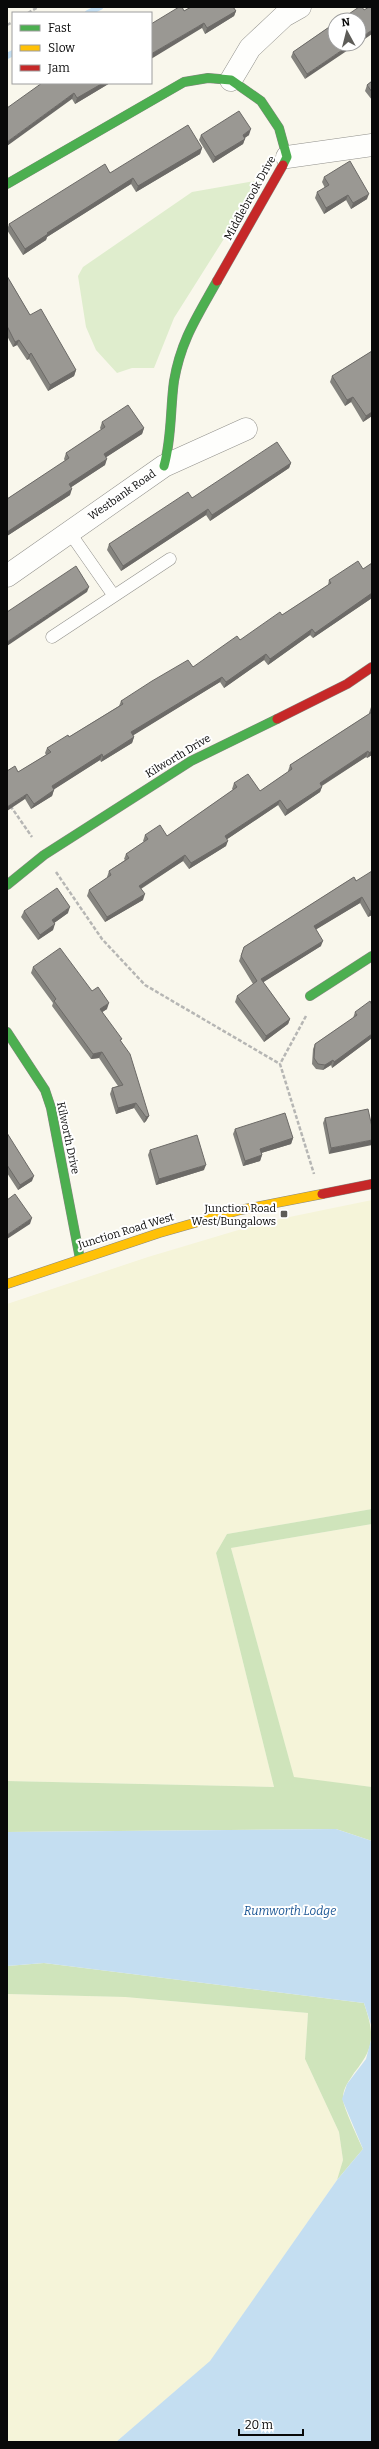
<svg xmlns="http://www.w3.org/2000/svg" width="379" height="2449" font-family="Bitter,serif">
  <rect width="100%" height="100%" fill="#f9f7ec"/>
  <!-- farmland -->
  <path fill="#f5f4d9" d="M372,1200V1509L227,1534L216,1553L274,1787L7,1781V1304L148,1257L265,1222Z
    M372,1524V1787L294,1778L231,1548Z
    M7,1994L125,1997L308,2013L305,2059L339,2132L343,2160L337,2180L210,2362L116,2442H7Z"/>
  <!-- green -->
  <path fill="#dfedcd" d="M261,180L174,318L154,368H132L117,373L96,350L86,327L78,276L83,267L192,192Z"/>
  <!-- forest -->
  <path fill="#cfe4bb" d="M372,1509V1524L231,1548L294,1777L372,1787V1841L336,1829L7,1832V1781L274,1787L216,1553L227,1534Z
    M44,1963L364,2003C374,2034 376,2046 354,2073C349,2081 343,2088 343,2098C342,2105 359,2140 363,2149L337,2180L343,2160L339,2132L305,2059L308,2013L125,1997L7,1994V1966Z"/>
  <!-- water -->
  <path fill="#c4def1" d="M336,1829L372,1841V2028L364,2003L44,1963L7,1966V1832Z
    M372,2036V2442H116L210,2361L337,2180L363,2149L342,2099L347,2084L366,2059Z"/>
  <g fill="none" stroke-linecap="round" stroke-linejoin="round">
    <!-- stream -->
    <path stroke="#c4def1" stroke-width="6" d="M88,13L100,7
      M7,56L13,53"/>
    <!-- lane casing -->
    <g stroke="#91908b" stroke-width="13">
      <path id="lane" d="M70,533L114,596
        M52,637L170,559"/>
    </g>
    <!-- street casing -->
    <g stroke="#91908b" stroke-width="23">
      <path id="street" d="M231,80L250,48L284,16L300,7
        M287,157L372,145
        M7,576L164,466L246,429"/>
    </g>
    <!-- fast casing -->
    <g stroke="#888782" stroke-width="10">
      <path id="fast" d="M7,184L184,82L208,78L231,80L261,101L279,128L287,157L283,165
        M164,466C172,438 170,410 174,381C181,340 197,317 217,281
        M7,885L44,855L191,761L277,719
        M310,996L372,956
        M7,1032L45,1090L51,1108L80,1259"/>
    </g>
    <!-- slow casing -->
    <g stroke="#888782" stroke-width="10">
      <path id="slow" d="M7,1284L159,1233L240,1210L322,1194"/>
    </g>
    <!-- jam casing -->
    <g stroke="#888782" stroke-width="10">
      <path id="jam" d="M217,281L283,165
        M277,719L347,684L372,667
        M322,1194L372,1184"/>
    </g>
    <!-- path -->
    <path stroke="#b6b6b4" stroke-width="2.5" stroke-dasharray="4 2" stroke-linecap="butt" d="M28,13L38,7
      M7,25L13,22
      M7,801L32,837
      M56,872L102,939L145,985L280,1064
      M306,1016L280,1064L314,1174"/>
    <!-- lane -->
    <use href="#lane" stroke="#fefefc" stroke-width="12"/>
    <!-- street -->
    <use href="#street" stroke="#fefefc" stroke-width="22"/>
    <!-- fast -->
    <use href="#fast" stroke="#4caf50" stroke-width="9"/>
    <!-- slow -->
    <use href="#slow" stroke="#ffc107" stroke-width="9"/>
    <!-- jam -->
    <use href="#jam" stroke="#c62828" stroke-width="9"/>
  </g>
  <!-- wall -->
  <path fill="#84837e" d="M191,7H235L234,8L236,11L234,16L205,34L202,28L184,11Z
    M335,23L305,79L291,57L293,52Z
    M372,81V100L365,91L367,85Z
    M42,83H110L75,104L72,99Z
    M201,135H249L245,138L243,144L213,163L199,140Z
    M202,148L200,154L136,192L131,184L47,237L46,240L23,255L7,230L9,224L110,173Z
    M324,177L367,199L351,209L346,200L324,214L315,198L317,192L325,188L322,182Z
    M7,276L30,315L76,370L74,376L48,391L29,359L27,360L17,345L13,347L7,336Z
    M372,351V416L363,422L351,402L345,406L330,382L332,376Z
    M102,422L144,428L142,434L106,457L105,465L71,487L70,495L7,536V499L65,461L64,459L66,453L101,430L100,428Z
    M291,463L289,468L210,521L206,515L121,571L107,550L109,544L192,498Z
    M372,563V598L313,638L310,635L268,665L264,660L224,688L220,682L133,735L134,737L132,743L101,762L100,760L54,789L52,796L31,809L25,799L18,772L46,755L45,753L47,748L69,737L119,706L121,701L193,667L240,640L282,615L328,585L329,580L363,569Z
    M372,706V755L367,758L366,757L322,786L320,792L285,816L278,805L227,839L226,846L189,869L183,861L141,889L143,900L105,922L87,896L89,890L107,878V877L109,871L125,860L124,859L126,854L144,842L143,841L145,835L167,836L233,790L232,789L234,783L260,791L288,772V771L290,765L369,714V713L371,707Z
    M354,877L372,915L368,917L360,903L316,929L321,946L263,982L290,1019L288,1024L264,1042L235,1002L237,996L253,984L239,961L244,947Z
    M24,911L68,913L54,923L53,930L38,940L21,917Z
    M33,967L92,991L107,1009L102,1012L121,1041L149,1116L146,1121L144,1123L134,1108L116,1114L110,1094L112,1088L118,1086L99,1058L91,1059L52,1006L53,1003L31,973Z
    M355,1012L372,1038L332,1068L331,1065L323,1070L316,1069L312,1064L313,1049L315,1044L353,1018Z
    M368,1109L329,1154L323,1123L325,1118Z
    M235,1129L293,1138L291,1144L261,1153L262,1155L260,1161L243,1166L233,1134Z
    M7,1133L32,1181L18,1190L7,1173Z
    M150,1150L204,1170L156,1185L148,1155Z"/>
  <!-- shaded-wall -->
  <path fill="#6c6a67" d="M236,11L234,16L205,34L207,28Z
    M204,23L202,28L151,59V54Z
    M372,30V34L359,43V39Z
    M351,44H357L305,79L307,74Z
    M103,83H110L75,104L77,98Z
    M74,93L72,99L7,146V142Z
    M251,129L249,135L241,140L243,135Z
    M245,139L243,144L213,163L215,157Z
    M202,148L200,154L136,192L138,186Z
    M133,178L131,184L47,237L46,240L23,255L25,249L47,233Z
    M369,194L367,199L351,209L353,203Z
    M348,195L346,200L324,214L326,208Z
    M19,340L17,345L13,347L15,342Z
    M31,353L29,359L27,360L29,355Z
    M76,370L74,376L48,391L50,385Z
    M353,397L351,402L345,406L347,400Z
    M372,412V416L363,422L366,416Z
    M144,428L142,434L102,460L104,454Z
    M107,459L105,465L67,490L69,484Z
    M291,463L289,468L210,521L212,515Z
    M72,489L70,495L7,536V532Z
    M208,509L206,515L121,571L123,566Z
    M89,587L87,592L7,646V642Z
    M372,593V598L313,638L315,633Z
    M312,629L310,635L268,665L270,659Z
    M266,654L264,660L224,688L226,682Z
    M222,677L220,682L129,738L131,732Z
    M134,737L132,743L101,762L103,757Z
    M368,751L366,757L318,788L320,783Z
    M372,751V755L367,758L369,753Z
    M102,754L100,760L50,792L52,786Z
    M322,787L320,792L285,816L287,810Z
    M54,790L52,796L31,809L34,804Z
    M27,794L25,799L7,811V807Z
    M280,800L278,805L223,842L225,836Z
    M228,841L226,846L189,869L191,863Z
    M185,855L183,861L137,891L139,886Z
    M145,894L143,900L105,922L107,917Z
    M362,897L360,903L312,932L314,926Z
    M70,907L68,913L50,926L52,920Z
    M372,910V915L368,917L370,911Z
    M55,924L53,930L38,940L40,935Z
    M323,941L321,946L259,985L261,979Z
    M109,1003L107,1009L98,1015L100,1009Z
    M290,1019L288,1024L264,1042L266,1036Z
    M372,1034V1038L332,1068L334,1062Z
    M102,1052L99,1058L91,1059L93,1054Z
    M333,1060L331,1065L323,1070L325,1065Z
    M136,1103L134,1108L116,1114L118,1108Z
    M149,1116L146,1121L144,1123L146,1117Z
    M293,1138L291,1144L258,1154L260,1149Z
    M372,1140V1145L329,1154L331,1148Z
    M262,1155L260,1161L243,1166L245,1161Z
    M206,1165L204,1170L156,1185L159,1179Z
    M34,1176L32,1181L18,1190L20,1185Z
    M32,1218L30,1224L7,1239V1235Z"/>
  <!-- building -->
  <path fill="#9a9893" stroke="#6c6a67" d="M179,7H182L184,11L191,7H233L236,11L207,28L204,23L151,54V24Z
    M359,7H362L364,10L369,7H371L372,8V30L359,39V20H340Z
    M335,23V44H351L307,74L293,52Z
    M372,81V92L367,85Z
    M42,83H103L77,98L74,93L7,142V108Z
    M239,111L251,129L243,135L245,139L215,157L201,135Z
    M188,125L202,148L138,186L133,178L47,233L48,234L25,249L9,224L105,164L110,173Z
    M350,161L369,194L353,203L348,195L326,208L317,192L329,185L324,177Z
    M7,276L30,315L41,309L76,370L50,385L31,353L29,355L19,340L15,342L7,326Z
    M372,351V412L366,416L353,397L347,400L332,376Z
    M128,405L144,428L104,454L107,459L69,484L72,489L7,532V499L69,458L66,453L105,427L102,422Z
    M277,442L291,463L212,515L208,509L123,566L109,544L188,492L192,498Z
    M358,561L363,569L372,563V593L315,633L312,629L270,659L266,654L226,682L222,677L131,732L134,737L103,757L102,754L52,786L54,790L34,804L27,794L7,807V771L15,766L18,772L51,752L47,748L68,735L69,737L123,704L121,701L152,681L188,660L193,667L237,636L240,640L280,612L282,615L331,583L329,580Z
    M76,566L89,587L7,642V612Z
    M372,712V751L369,753L368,751L320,783L322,787L287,810L280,800L225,836L228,841L191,863L185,855L139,886L145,894L107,917L89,890L111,875L109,871L129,858L126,854L148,839L145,835L160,825L167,836L237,787L234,783L248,774L260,791L292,769L290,765Z
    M372,871V910L370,911L362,897L314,926L323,941L261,979L290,1019L266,1036L237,996L257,981L241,956L244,947L354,877L356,881Z
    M57,888L70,907L52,920L55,924L40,935L24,911Z
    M60,948L92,991L98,987L109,1003L100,1009L122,1039L120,1040L130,1054L149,1116L146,1117L136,1103L118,1108L112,1088L123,1085L102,1052L93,1054L54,1001L56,999L33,967Z
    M370,1001L372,1005V1034L334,1062L333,1060L325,1065L318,1064L314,1058L315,1044L357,1015L355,1012Z
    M368,1109L372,1127V1140L331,1148L325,1118Z
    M285,1113L293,1138L260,1149L262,1155L245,1161L235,1129Z
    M7,1133L34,1176L20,1185L7,1165Z
    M197,1135L206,1165L159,1179L150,1150Z
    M15,1194L32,1218L7,1235V1200Z"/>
  <!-- markers -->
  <rect fill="#5d5c58" stroke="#fff" stroke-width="1.5" x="280" y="1210" width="8" height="8" rx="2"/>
  <g text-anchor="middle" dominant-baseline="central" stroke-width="4" stroke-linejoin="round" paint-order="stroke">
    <!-- street labels -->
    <g font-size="11" fill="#090909" stroke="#fff">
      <text transform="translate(250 198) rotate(-61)">Middlebrook Drive</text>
      <text transform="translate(122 495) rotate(-35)">Westbank Road</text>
      <text transform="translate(178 756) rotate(-31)">Kilworth Drive</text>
      <text transform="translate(68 1138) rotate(78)">Kilworth Drive</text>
      <text transform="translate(126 1231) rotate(-17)">Junction Road West</text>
    </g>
    <!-- poi labels -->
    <g font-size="11" fill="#090909" stroke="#fff" text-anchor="end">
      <text x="276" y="1208">Junction Road<tspan x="276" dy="13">West/Bungalows</tspan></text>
    </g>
    <!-- water labels -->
    <g font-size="12" font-style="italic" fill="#1a5594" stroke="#fff">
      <text x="290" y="1911">Rumworth Lodge</text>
    </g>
  </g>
  <!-- border -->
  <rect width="379" height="2449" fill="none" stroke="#090909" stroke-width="16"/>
  <!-- legend -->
  <rect x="12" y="12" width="140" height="72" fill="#ffffff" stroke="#9d9d9d"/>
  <rect x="20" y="25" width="20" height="6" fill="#4caf50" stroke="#9d9d9d"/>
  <text x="48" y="32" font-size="12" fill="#090909">Fast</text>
  <rect x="20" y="45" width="20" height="6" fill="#ffc107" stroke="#9d9d9d"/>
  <text x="48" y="52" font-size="12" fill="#090909">Slow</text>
  <rect x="20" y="65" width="20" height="6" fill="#c62828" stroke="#9d9d9d"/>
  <text x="48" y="72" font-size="12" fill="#090909">Jam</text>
  <!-- north arrow -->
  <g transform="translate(347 32) rotate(353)"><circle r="19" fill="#ffffff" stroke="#9d9d9d"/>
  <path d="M0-3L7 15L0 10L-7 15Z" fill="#5d5c58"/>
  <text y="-6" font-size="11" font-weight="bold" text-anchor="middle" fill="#090909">N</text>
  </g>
  <!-- scale -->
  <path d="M239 2429v6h64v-6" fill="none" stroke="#090909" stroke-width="2"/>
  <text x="245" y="2429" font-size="12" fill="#090909" stroke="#ffffff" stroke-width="3" paint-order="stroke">20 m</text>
</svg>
